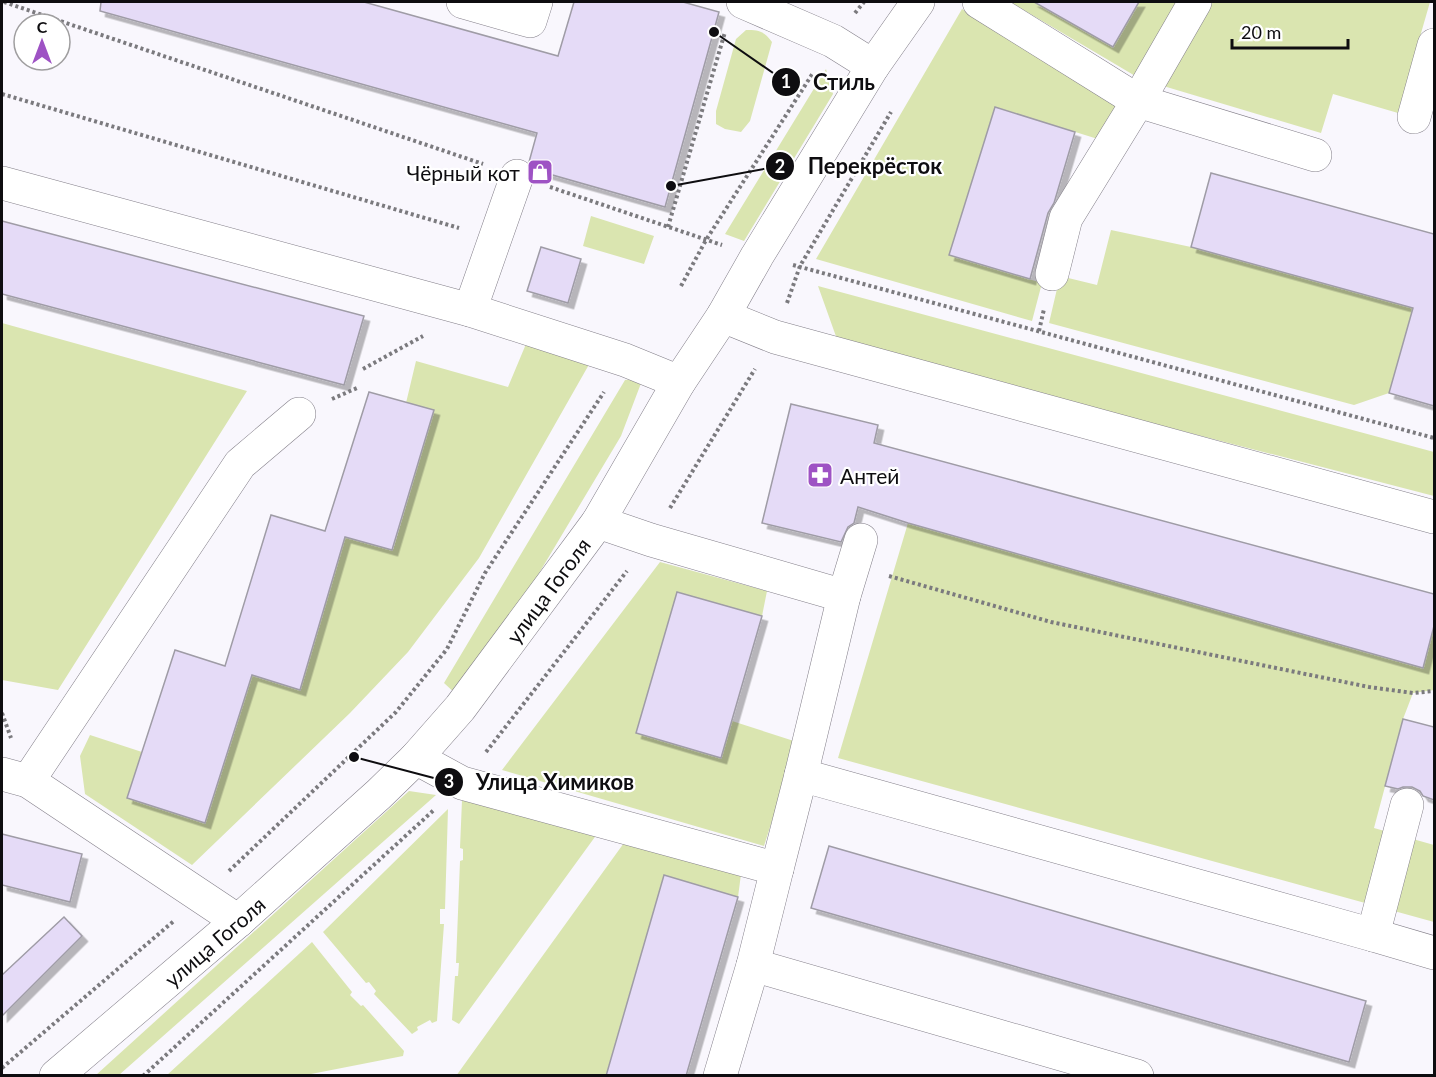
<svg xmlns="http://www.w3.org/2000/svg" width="1436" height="1077" font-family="Lato,sans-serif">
  <defs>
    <filter id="shadow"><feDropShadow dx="5.5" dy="5.5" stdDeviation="0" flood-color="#0004"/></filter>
  </defs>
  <rect width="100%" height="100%" fill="#f9f7fd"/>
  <!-- green -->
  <path fill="#dae5b0" d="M1010,2H1048L1045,8L1113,47L1139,2H1177L1137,77Z
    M1209,2H1430L1398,113L1333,94L1321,133L1160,85Z
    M962,9L1123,104L1101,140L995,107L949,255L1042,283L1032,321L816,259Z
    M746,30C759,30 764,31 772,42L750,121L741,132L725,129L716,124V111L736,39Z
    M826,69L833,94L744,241L725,234Z
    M591,216L654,236L644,264L583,246Z
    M1111,230L1191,247L1413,308L1389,393L1354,405L1049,323L1060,276L1097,285Z
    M818,286L1434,452V496L838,342Z
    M2,323L247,391L58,690L2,680Z
    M526,344L591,361L479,558L408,652L350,713L192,865L85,794L80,756L90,735L142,752L128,798L205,822L252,675L300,689L345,537L393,550L434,410L406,403L416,361L508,387Z
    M643,378L621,436L520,605L457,695L444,683L625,380Z
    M908,523L1423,668L1434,626V690L1413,693L1403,719L1374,828L1434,845V922L838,758Z
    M660,562L767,591L762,616L637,733L721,758L732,721L797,742L764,846L502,770Z
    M409,791L436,795L119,1075H96Z
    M462,800L600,830L459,1024L452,1020L455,976H458L459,963H456L460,861L463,860V849L460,848Z
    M448,809L445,909H440V924H444L437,1021L432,1023L430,1020L417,1027L418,1030L412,1034L374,994L376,991L369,982L366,983L323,932Z
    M634,829L743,859L738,897L664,875L606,1075L456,1076Z
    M312,942L352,992L350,995L361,1006L363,1005L404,1051L403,1056L306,1075H167Z"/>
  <!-- building -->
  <path fill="#e5dbf7" stroke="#9f9ca6" stroke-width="1.5" filter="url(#shadow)" d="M101,2H364L558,56L574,2H683L719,12L665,207L535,170L529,162L537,133L100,11Z
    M1034,2H1139L1113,47Z
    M995,107L1075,132L1054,203L1048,213L1030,279L949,255Z
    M1211,173L1434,234V406L1389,393L1413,308L1191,247Z
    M2,221L364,316L344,385L2,294Z
    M541,247L581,259L568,303L527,291Z
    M369,392L434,410L392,550L345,537L300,690L252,675L205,823L127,798L175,650L225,666L271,515L325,531Z
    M791,404L878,425L874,443L1434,594V626L1423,668L908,523L858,507L854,523L848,527L841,542L762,523Z
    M677,592L762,616L721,758L636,733Z
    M1403,719L1434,727V800L1423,796L1420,791L1412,787H1403L1398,789L1385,786Z
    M2,834L82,854L70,902L2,885Z
    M829,846L1366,1001L1349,1062L811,908Z
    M664,875L738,897L686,1076H606Z
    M64,917L82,936L2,1016V975Z"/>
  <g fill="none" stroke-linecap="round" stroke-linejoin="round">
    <!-- minor casing -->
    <g stroke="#837f89" stroke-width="34">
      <g id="minor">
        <path d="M463,2L530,21L536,2"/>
        <path d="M743,2L833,41L873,66"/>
        <path d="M979,2L1138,101L1315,155"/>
        <path d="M1414,117L1434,45"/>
        <path d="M2,183L470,310L625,360L679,382"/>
        <path d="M1052,274L1066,218L1138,101L1195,2"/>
        <path d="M470,310L517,176"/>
        <path d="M723,316L775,337L1434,517"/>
        <path d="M598,522L651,540L844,596"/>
        <path d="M416,758L462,783L777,869L753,965L720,1076"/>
        <path d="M2,774L28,781L238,921"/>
        <path d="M801,775L844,596L861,540"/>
        <path d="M28,781L240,464L299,414"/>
        <path d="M777,869L801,775L1373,935L1407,805"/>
        <path d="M1373,935L1434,953"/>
        <path d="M753,965L1137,1076"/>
        <path id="s1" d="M56,1076L238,921L379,794L416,758L460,708L598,522L679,382L723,316L757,256L873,66L918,2"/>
      </g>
    </g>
    <!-- path -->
    <path stroke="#7b7a7e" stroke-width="4" stroke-dasharray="3 3" stroke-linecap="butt" d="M4,2L483,164
      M855,13L864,2
      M2,94L459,228
      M550,187L722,245
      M668,227L725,32
      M793,265L1434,438
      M681,286L706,240L813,73
      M787,303L800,266L891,112
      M1039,331L1044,309
      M363,369L423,336
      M332,399L357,388
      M670,508L755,369
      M889,576L1051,622L1369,687L1413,693L1434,691
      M2,713L11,738
      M486,752L627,571
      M229,871L396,712L447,649L485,573L604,392
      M2,1068L175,920
      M143,1076L435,809"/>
    <!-- minor -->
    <use href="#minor" stroke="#fff" stroke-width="33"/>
  </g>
  <!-- icons -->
  <defs>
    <g id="shop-square" transform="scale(1.35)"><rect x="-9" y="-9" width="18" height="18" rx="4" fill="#9e52c4" stroke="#fff"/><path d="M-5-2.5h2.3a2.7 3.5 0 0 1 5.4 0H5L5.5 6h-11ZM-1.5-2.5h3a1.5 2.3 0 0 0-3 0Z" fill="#fff"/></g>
    <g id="pharmacy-square" transform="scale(1.35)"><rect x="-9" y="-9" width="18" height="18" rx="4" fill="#9e52c4" stroke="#fff"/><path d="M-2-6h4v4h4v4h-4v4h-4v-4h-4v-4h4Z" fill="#fff"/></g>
  </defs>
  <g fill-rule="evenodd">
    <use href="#shop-square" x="540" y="172"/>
    <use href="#pharmacy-square" x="820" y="475"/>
  </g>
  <g text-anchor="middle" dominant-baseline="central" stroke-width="4.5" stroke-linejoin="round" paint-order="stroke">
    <!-- poi labels -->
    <g font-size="21" fill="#0e0d10" stroke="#fff" text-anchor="end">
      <text x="520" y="172">Чёрный кот</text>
      <text x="840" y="475" text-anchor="start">Антей</text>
    </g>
    <!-- street labels -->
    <g font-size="21" fill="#0e0d10" stroke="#fff">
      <text stroke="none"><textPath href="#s1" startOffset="694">улица Гоголя</textPath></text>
      <text stroke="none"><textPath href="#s1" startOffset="208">улица Гоголя</textPath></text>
    </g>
  </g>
  <!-- callouts -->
  <path fill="none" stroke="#0e0d10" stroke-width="2" d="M714 32L786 82M671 186L780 166M354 757L449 782"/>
  <g fill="#0e0d10" stroke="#fff" stroke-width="2">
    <circle cx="714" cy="32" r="6"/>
    <circle cx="671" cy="186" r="6"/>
    <circle cx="354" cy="757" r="6"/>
    <circle cx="786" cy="82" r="15"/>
    <circle cx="780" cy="166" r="15"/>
    <circle cx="449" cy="782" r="15"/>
  </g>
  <g font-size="18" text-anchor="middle" font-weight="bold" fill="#fff">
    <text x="786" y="88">1</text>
    <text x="780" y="173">2</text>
    <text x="449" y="788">3</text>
  </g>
  <g font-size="22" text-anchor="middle" font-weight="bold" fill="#0e0d10" stroke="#fff" stroke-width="4.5" stroke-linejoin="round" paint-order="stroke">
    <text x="844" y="90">Стиль</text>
    <text x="875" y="174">Перекрёсток</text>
    <text x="555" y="790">Улица Химиков</text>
  </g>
  <!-- border -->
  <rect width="1436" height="1077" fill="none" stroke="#0e0d10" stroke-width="6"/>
  <!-- north arrow -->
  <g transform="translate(42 42)"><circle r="28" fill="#ffffff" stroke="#9f9e9f" stroke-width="1.5"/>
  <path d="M0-4.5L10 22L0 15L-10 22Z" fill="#9e52c4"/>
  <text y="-9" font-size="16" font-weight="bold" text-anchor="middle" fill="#0e0d10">С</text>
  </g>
  <!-- scale -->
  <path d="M1232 39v9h116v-9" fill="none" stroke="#0e0d10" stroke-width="3"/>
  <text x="1241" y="39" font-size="18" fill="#0e0d10" stroke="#ffffff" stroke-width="4.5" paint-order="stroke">20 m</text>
</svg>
